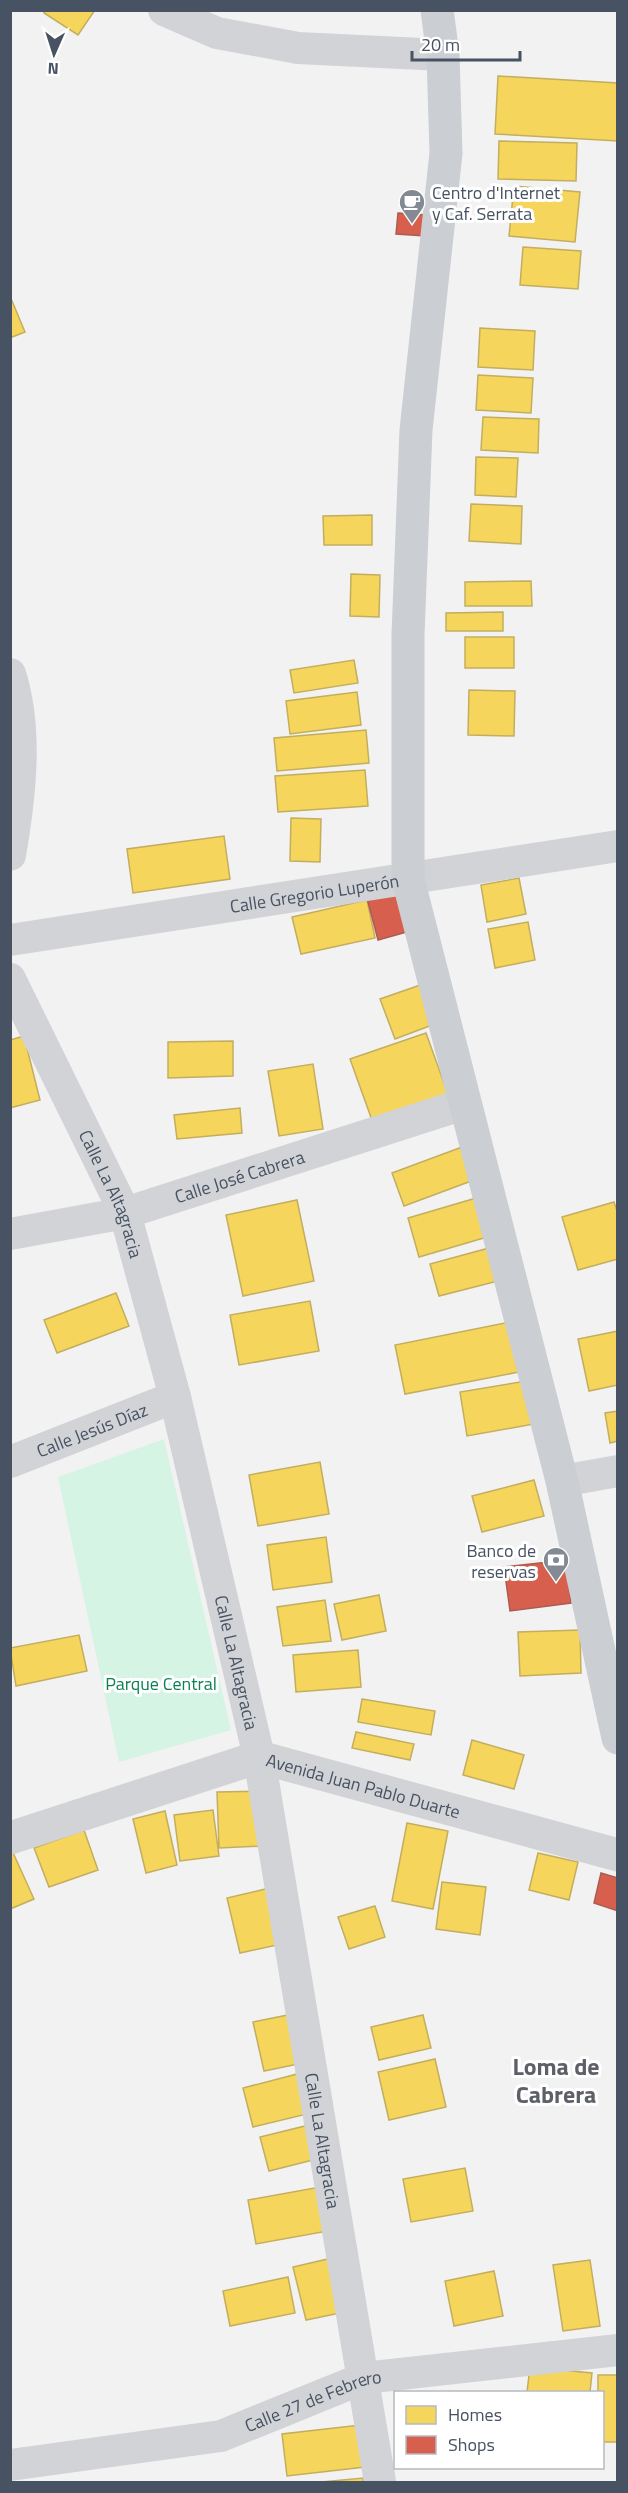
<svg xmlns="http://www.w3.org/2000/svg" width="628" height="2493" font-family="'Titillium Web',sans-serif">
  <rect width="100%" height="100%" fill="#f3f2f2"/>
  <!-- green -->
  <path fill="#d5f4e4" d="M164,1439L231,1730L119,1762L58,1477Z"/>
  <!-- homes -->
  <path fill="#f6d55c" stroke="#c2ae5e" stroke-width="1.5" d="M46,10H95L78,35L44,13Z
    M498,76L618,83V141L495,134Z
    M499,141L577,143L576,181L498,179Z
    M514,186L580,192L575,242L509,236Z
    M523,247L581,251L578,289L520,285Z
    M10,296L25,332L10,338Z
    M480,328L535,331L533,370L478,367Z
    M478,375L533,378L531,413L476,410Z
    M483,417L539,419L538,453L481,450Z
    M476,457L518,458L516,497L475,495Z
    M471,504L522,506L521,544L469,541Z
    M372,515V545H324L323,516Z
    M351,574L380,575L379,617L350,616Z
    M531,581L532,606H465V582Z
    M503,612V631H446V613Z
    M465,637H514V668H465Z
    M354,660L358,683L294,693L290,670Z
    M469,690L515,691L514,736L468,735Z
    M357,692L361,725L290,734L286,701Z
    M366,730L369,763L277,771L274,738Z
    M365,770L368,806L278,812L275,776Z
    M291,818L321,819L320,862L290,861Z
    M224,836L230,879L133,893L127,849Z
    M519,878L526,914L487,922L481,885Z
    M367,900L375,938L301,954L292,917Z
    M528,922L535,960L495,968L488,929Z
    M426,983L440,1022L395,1039L380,999Z
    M426,1033L449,1097L373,1123L350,1059Z
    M24,1036L40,1100L10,1108V1040Z
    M233,1041V1076L168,1078V1042Z
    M313,1064L323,1129L279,1136L268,1071Z
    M240,1108L242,1133L177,1139L174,1115Z
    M462,1147L474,1180L404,1206L392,1173Z
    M483,1196L494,1235L419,1257L408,1218Z
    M297,1200L314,1281L243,1296L226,1215Z
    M614,1202L618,1214V1259L578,1270L562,1217Z
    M489,1248L498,1281L439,1296L430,1264Z
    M116,1293L129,1326L57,1353L44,1320Z
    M310,1301L319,1351L239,1365L230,1315Z
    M510,1322L519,1372L405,1394L395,1345Z
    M618,1331V1385L589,1391L578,1339Z
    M526,1381L534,1424L467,1436L460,1392Z
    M618,1411V1441L610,1443L605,1413Z
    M320,1462L329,1514L258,1526L249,1475Z
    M534,1480L544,1516L482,1532L472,1496Z
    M326,1537L332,1582L273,1590L267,1545Z
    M379,1595L386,1631L342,1640L334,1604Z
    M325,1600L331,1641L283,1646L277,1607Z
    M580,1630L581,1673L520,1676L518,1632Z
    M79,1635L87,1671L16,1686L10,1648Z
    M358,1650L361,1687L296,1692L293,1655Z
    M362,1699L435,1711L431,1735L358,1722Z
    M356,1732L414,1744L410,1760L352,1748Z
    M472,1740L524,1755L514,1789L463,1775Z
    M262,1791L264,1846L219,1848L217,1792Z
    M213,1810L219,1856L180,1861L174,1815Z
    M165,1811L177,1865L146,1873L133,1819Z
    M407,1823L448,1831L433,1909L392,1901Z
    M84,1830L98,1870L49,1887L34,1848Z
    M10,1846L34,1899L10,1909Z
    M538,1853L578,1862L569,1900L529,1890Z
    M442,1882L486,1887L480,1935L436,1929Z
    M278,1886L291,1942L240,1953L227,1898Z
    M375,1906L385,1937L349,1949L338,1917Z
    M303,2012L313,2061L264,2071L253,2022Z
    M423,2015L431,2048L379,2060L371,2027Z
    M435,2059L446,2107L389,2120L378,2072Z
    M301,2073L311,2113L253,2127L243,2088Z
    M309,2125L317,2159L269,2171L260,2137Z
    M465,2168L473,2211L411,2222L403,2179Z
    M320,2187L328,2231L256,2244L248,2200Z
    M332,2258L345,2312L306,2320L293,2267Z
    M590,2260L600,2326L563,2331L553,2265Z
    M494,2271L503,2316L454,2326L445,2281Z
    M288,2277L295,2313L230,2326L223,2291Z
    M530,2367L592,2373L590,2392H527Z
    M598,2375H618V2442H602V2392H598Z
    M360,2425L365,2467L287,2476L282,2434Z
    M363,2478V2482H321Z"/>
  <!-- shops -->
  <path fill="#d6604d" stroke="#ab5c53" stroke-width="1.5" d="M398,213L427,215L425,236L396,234Z
    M403,888L414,930L378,940L367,898Z
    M566,1560L571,1603L510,1611L504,1567Z
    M601,1873L618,1878V1911L594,1903Z"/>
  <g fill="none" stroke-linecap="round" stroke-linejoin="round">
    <!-- minor -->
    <g stroke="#d1d3d7" stroke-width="32">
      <path d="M164,10L217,33L298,48L443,55"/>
      <path d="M10,674C28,730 20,797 10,855"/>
      <path id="s1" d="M10,940L618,846"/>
      <path id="s2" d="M10,979L125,1213L175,1397L259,1757L380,2482"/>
      <path id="s3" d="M10,1234L125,1213L464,1104"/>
      <path id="s4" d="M10,1462L175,1397"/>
      <path d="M562,1481L618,1471"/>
      <path id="s5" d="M10,2465L221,2436L364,2378L618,2350"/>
    </g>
    <!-- tertiary -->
    <path stroke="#d1d3d7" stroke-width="33" id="s6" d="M10,1838L259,1757L618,1855"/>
    <!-- primary -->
    <path stroke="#cbced3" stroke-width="33" d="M437,10L443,55L446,153L416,430L408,635V879L562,1481L618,1738"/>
  </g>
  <!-- icons -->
  <defs>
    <g id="cafe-pin" transform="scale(1.35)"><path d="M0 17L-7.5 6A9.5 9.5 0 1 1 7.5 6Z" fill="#838a94" stroke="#fff"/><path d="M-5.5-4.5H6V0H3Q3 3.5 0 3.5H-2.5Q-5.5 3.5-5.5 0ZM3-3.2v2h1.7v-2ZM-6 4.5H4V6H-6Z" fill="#fff"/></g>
    <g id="bank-pin" transform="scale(1.35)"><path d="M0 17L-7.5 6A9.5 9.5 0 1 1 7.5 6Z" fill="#838a94" stroke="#fff"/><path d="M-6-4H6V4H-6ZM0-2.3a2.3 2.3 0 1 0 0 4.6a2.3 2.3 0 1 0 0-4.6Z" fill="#fff"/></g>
  </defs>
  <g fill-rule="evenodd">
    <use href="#cafe-pin" x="412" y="202"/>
    <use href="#bank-pin" x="556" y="1560"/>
  </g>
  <g text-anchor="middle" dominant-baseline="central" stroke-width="6" stroke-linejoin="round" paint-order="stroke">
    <!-- poi labels -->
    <g font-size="18" fill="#475262" stroke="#fff" text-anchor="start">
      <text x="432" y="192">Centro d'Internet<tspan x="432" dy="21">y Caf. Serrata</tspan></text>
      <text x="536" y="1550" text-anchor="end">Banco de<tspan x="536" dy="21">reservas</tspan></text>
    </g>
    <!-- street labels -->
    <g font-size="18" fill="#475262" stroke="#fff">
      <text stroke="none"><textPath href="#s1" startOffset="308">Calle Gregorio Luperón</textPath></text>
      <text stroke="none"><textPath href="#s3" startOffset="237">Calle José Cabrera</textPath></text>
      <text stroke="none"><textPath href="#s2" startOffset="238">Calle La Altagracia</textPath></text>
      <text stroke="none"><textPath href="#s4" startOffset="88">Calle Jesús Díaz</textPath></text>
      <text stroke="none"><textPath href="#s2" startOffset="724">Calle La Altagracia</textPath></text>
      <text stroke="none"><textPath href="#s6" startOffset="370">Avenida Juan Pablo Duarte</textPath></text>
      <text stroke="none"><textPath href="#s2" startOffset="1210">Calle La Altagracia</textPath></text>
      <text stroke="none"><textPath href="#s5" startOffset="312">Calle 27 de Febrero</textPath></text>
    </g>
    <!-- park labels -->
    <g font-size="18" fill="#0c8255" stroke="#fff">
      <text x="161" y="1683">Parque Central</text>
    </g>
    <!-- district labels -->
    <g font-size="24" font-weight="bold" fill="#5d6068" stroke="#fff">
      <text x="556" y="2066">Loma de<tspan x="556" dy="28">Cabrera</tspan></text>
    </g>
  </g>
  <!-- border -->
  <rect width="628" height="2493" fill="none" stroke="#475262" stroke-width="24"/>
  <!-- legend -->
  <rect x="394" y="2391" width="210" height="78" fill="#ffffff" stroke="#b5bac0" stroke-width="1.5"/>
  <rect x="406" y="2406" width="30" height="18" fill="#f6d55c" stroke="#b5bac0" stroke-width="1.5"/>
  <text x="448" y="2421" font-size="18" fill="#475262">Homes</text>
  <rect x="406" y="2436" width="30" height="18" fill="#d6604d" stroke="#b5bac0" stroke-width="1.5"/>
  <text x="448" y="2451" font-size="18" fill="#475262">Shops</text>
  <!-- north arrow -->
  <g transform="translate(54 54) rotate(183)" stroke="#ffffff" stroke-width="4.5" paint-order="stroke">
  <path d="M0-4.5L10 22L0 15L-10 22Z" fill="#475262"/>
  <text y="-9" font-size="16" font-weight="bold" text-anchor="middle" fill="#475262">N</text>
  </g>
  <!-- scale -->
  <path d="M412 51v9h108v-9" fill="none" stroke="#475262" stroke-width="3"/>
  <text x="421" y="51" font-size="18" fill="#475262" stroke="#ffffff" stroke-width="4.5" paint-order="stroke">20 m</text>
</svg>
